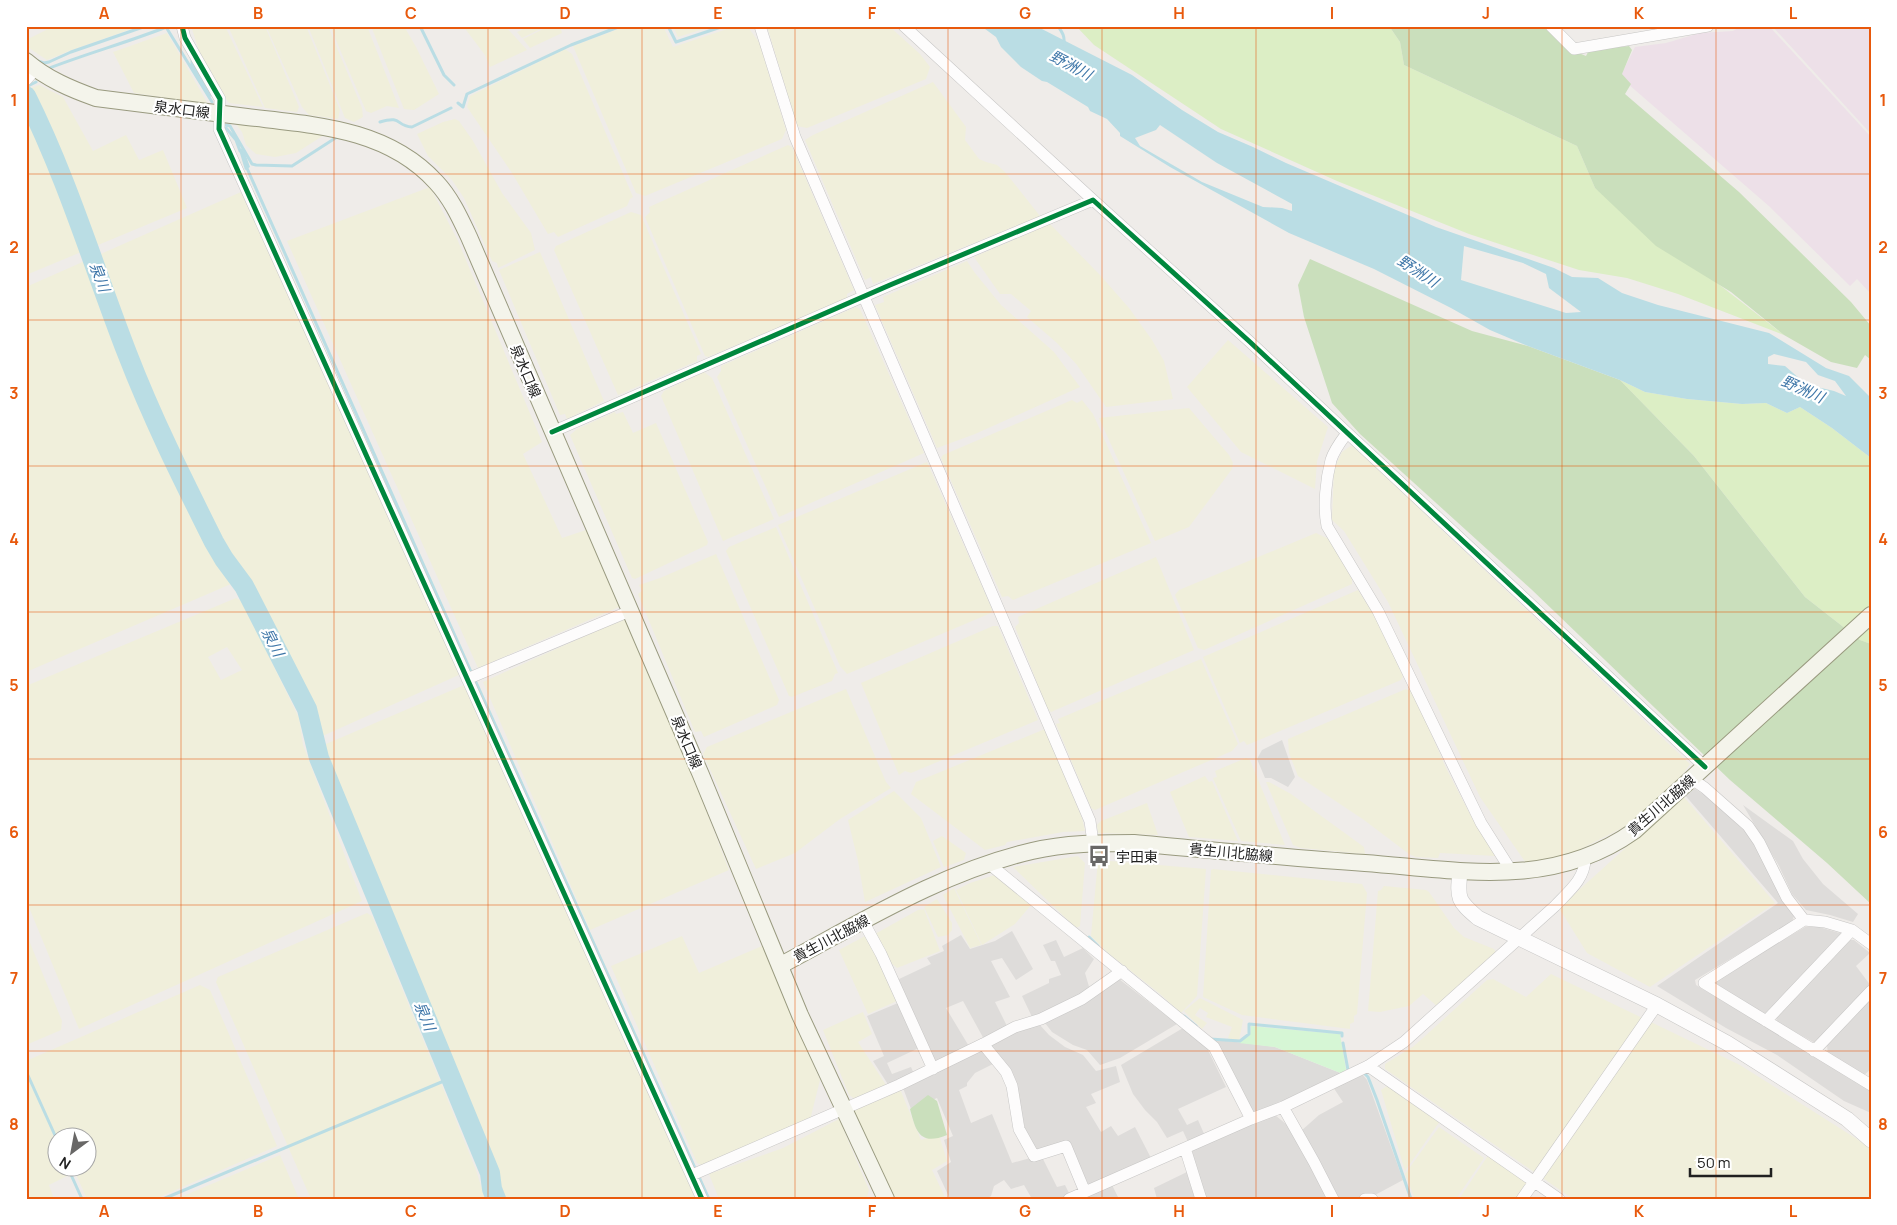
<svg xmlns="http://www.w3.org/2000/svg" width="1897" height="1225" font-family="Manrope,'Noto Sans JP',sans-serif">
  <rect width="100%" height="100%" fill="#efece9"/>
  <!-- residential -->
  <path fill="#dedcda" d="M1689,789H1695L1709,798L1751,837L1781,898L1794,916L1792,922L1695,980L1696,985L1871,1090V1113L1844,1101L1777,1055L1726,1028L1657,986L1778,903L1684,794Z
    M1743,805L1793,841L1803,859L1823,884L1858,914L1853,922L1830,915L1806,910L1792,894L1779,866Z
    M1805,927H1819L1843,934L1766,1015L1717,986L1716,980Z
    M1012,931L1033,969L1016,980L1002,958L991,961L1010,997L995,1002L1008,1028L985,1041L963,1001L946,1008L970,1048L933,1065L897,980L931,964L927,958L944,951L942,946L961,935L970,949L995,941Z
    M1056,940L1064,957L1083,948L1094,959L1085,973L1090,990L1033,1019L1022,996L1049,983V979L1061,975L1055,961H1051L1043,945Z
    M1848,940H1854L1870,953L1856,966L1871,986L1815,1043L1777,1022L1776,1016Z
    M1119,979L1177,1024L1120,1058L1100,1065L1087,1050L1073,1045L1052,1032L1045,1023Z
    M1871,997V1069L1863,1076L1828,1055L1827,1045Z
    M898,1003L921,1047L887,1063L892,1074L911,1067L914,1074L889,1086L873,1061L884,1056L867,1016Z
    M1039,1024L1049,1035L1065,1047L1083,1055L1096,1071L1116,1066L1120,1082L1091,1094L1096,1103L1086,1107L1101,1132L1111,1126L1118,1136L1135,1127L1152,1160L1089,1186L1069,1143L1037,1152L1025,1128L1014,1083L987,1046L1014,1030Z
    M1183,1028L1206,1046L1226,1087L1178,1109L1187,1125L1198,1120L1205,1136L1189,1144L1183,1131L1167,1138L1157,1122L1145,1110L1133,1094L1121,1065Z
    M983,1048L993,1064L975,1073L967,1083V1086L959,1090L971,1123L992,1114L1012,1163L1041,1155L1057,1187L1065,1185L1070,1195L1062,1199H1032L1024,1185L1011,1189L1004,1180L994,1186L991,1196L986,1199H950L937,1171L951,1162L944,1140L953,1136L937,1098L911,1109L903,1088Z
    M1363,1075L1367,1080L1403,1180L1375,1195L1349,1199H1336L1301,1131L1319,1115L1343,1102L1333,1087Z
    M1275,1115L1292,1129L1330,1199H1204L1189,1151Z
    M1189,1171L1198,1199H1157L1154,1188Z
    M1112,1185L1119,1199H1082Z"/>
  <!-- industrial -->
  <path fill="#ede0e8" d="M1741,26H1769L1871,137V294L1857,279L1850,286L1770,207L1620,77L1635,47L1666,43L1700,33L1733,31Z
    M1772,26H1871V134Z"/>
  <!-- religious -->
  <path fill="#dddcda" d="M1282,740L1295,777L1288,787L1271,778H1265L1257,759L1262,750Z
    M1212,1039L1275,1047L1343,1074L1252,1115Z"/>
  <!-- farmland -->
  <path fill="#f0efdb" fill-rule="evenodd" d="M54,26H140L69,51L47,60L26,46V40Z
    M191,26H225L263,107L229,103L216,85L200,54Z
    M228,26H265L299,107L297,112L265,108Z
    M266,26H306L340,110L338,119L309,115L302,107Z
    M308,26H328L362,108L363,117L354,122L345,118Z
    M330,26H367L399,108L387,106L371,113L366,111Z
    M371,26H404L416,47L439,94L414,110L404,109Z
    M463,26H505L527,50L490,67L485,55Z
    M530,26H547L522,38L517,32Z
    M549,26H560L562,33L530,48L523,39Z
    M627,26H663L673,47L736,26H747L759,42L786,130L782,139L645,196L636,193L573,46Z
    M673,26H713L678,37Z
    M767,26H889L920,54L930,67L926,79L807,128L797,126Z
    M167,33L208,104L134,93L113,52Z
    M565,49L572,54L633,197L630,199L627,206L558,237L554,232L548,234L512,173L467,107L470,96Z
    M933,82L966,127L965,140L979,159L986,162L997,165L1005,172L1040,216L873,284L871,277L865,280L805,140L813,135Z
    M39,85L63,97L93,151L126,135L139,160L163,150L187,208L26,275V90Z
    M455,119L459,121L473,141L502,193L531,233L535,250L498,268L497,263L492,261L464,198L452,180L428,156L417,134L443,122Z
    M236,124L324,135L296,153L275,157L256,154L246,145L242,132Z
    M788,145L792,147L854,290L847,294V298L708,357L705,356L645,217L650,212L649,207Z
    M430,187L458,241L542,442L523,454L562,538L586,530L619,607L478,668L287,241Z
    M241,192L461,674L318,738L311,708L245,578L26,672V287Z
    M631,212L641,215L701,354L697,356V361L618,395L554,250L556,246Z
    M1050,224L1100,275L1129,308L1152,340L1164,361L1173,399L1106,407L1077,365L1057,343L1027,317L1031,311L1011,294H1000L974,257Z
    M540,252L604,401L567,419L565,414L560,415L499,270Z
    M967,261L975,273L1001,305L1054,352L1080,387L975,434L937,448L875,305L884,302L883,297Z
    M856,307L860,309L924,453L779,517L717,377L721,371V366Z
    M1228,340L1328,427L1317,461L1315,489L1241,452L1187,387Z
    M704,372L712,378L774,519L723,541L661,396L664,391Z
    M1072,400L1077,403L1082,400L1093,414L1151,543L1013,600L1008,596L1002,597L941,458L943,455Z
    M1189,408L1229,455L1233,463L1232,469L1189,527L1155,541L1099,418Z
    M615,412L616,414L623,412L633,433L656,423L708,542L707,545L635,579L632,578L570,435L577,429Z
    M1352,445L1690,764L1675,785L1634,822L1573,853L1526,863L1480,797L1388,602L1344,531L1332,520L1334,469L1342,452Z
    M927,462L992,609L991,613L847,674L840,666L778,525Z
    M776,527L838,673L835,674L832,681L792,697L789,696L726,551L729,547Z
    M1316,533L1331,540L1352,578V584L1204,650L1198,648L1175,595L1179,590Z
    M716,554L779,700L777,705L704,737L701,731L695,732L638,594L642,591L639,585L660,578Z
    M1156,557L1194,650L1051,712L1047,708L1015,627L1019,623L1018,617Z
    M1358,590L1376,618L1403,676L1401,680L1247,745L1244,741L1240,743L1203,657Z
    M236,598L242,601L299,718L303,745L362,901L79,1029L26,900V686ZM227,647L242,670L221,680L208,657Z
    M625,618L694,779L729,870L590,930L483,682Z
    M993,626H998L1038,720L911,773L905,771L899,775L861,683Z
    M1201,659L1238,744L1232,751L1095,810L1091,808L1056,724L1060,723L1058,719Z
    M464,685L696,1199H504L495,1170L319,747Z
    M846,689L886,782L891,788L840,819L795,853L756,869L703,754L707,747Z
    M1406,689L1413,692L1446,768L1472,818L1496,856L1440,853L1438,858L1416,857L1409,854L1364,820L1298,776L1289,753L1288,739Z
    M1045,729L1082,818L1085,831L1063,832L1007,842L1005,845L985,850L911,794L916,782Z
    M1246,758L1250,760L1285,845L1241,841L1213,778L1217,777L1215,771Z
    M1205,776L1209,782L1212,781L1238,841L1189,837L1170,792Z
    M1266,782H1269L1291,794L1364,847L1365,854L1301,848L1293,845Z
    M894,791L921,818L941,867L865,902L858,861L848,820Z
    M1683,796L1775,903L1650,987L1587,953L1559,908Z
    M1147,803L1158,835L1098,833L1097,825L1101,821Z
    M942,836L966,853L964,860L944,867L933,841Z
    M1078,856L1085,863L1080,926L1076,928L1013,867Z
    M1098,860L1206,869L1197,996L1181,1013L1159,993L1108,953L1091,936Z
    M1213,869L1362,884L1367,893L1357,1014L1354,1016V1022L1350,1024V1029L1242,1015L1203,997L1211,870Z
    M995,875L1032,904L1015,924L982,945L956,890L970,883Z
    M1384,886L1426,890L1429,892L1454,928L1464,937L1494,949L1496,953L1438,1007L1423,994L1409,1006L1380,1012L1368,1011L1378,891L1381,890Z
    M954,888L981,944V945L970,948L943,895Z
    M937,899L952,923V930L948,935L938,937L924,907Z
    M924,909L940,951L897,968L891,963L890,965L875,934L918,910Z
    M367,913L372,916L438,1076L476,1170L485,1199H311L216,982L218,977Z
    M26,933L62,1021L61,1030L26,1045Z
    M867,935L897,1001L868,1014L839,950Z
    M682,936L699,973L762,946L820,1080L810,1120L702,1165L697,1163L611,966Z
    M1551,974L1740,1065L1871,1148V1199H1573L1385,1069V1064L1414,1046L1487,980L1493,979L1526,997Z
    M200,985L210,990L277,1146L155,1199H87L75,1172L49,1185L54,1199H26V1061ZM58,1138H88V1168H58Z
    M1200,998L1243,1020L1239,1041L1228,1038L1232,1027L1206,1017L1208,1013L1200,1008L1195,1015L1207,1023L1202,1029L1184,1011Z
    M863,1012L872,1034L858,1042L886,1085L855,1099L849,1095L823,1030Z
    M1390,1084L1440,1121L1405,1171L1381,1090Z
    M900,1089L921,1140L939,1135L947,1161L932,1170L946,1199H895L853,1111Z
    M839,1119L869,1190L867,1197L862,1199H719L709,1174L783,1148Z
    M1439,1127L1484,1158L1456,1199H1415L1405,1174Z
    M1489,1154L1527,1183L1516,1199H1459Z
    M280,1155L299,1199H176Z"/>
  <!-- grass -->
  <path fill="#dceec5" d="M1076,26H1389L1400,42L1404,65L1577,146L1595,188L1784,335L1678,294L1627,278L1579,270L1469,234L1337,181L1221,129L1094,45Z
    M1620,380L1645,392L1687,399L1742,404L1766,403L1787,413L1800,407L1832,428L1871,458V644L1860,640L1805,597L1694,456Z"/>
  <!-- forest -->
  <path fill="#cadfbc" d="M1389,26H1548L1574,51L1586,56L1589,50L1629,46L1632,50L1622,74L1631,84L1625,94L1739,192L1851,302L1871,326V360L1865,355L1857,368L1831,362L1784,335L1731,292L1656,246L1595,188L1577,146L1404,65L1400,42Z
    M1310,259L1472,331L1528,346L1620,380L1694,456L1805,597L1860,640L1871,644V904L1827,863L1730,780L1531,589L1360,434L1332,403L1304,317L1298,285Z
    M928,1095L937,1101L947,1135C920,1146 916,1132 910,1109Z"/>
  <!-- park -->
  <path fill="#d6f6d5" d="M1251,1026L1340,1034L1346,1069L1343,1074L1275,1047L1239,1043L1250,1035Z"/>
  <!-- water -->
  <path fill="#badde4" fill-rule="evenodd" d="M981,26H1036L1132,75L1182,110L1218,132L1253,147L1286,163L1436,227L1554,268L1572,277L1598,278L1622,293L1658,305L1769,333L1826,368L1849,376L1871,398V458L1832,428L1800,407L1787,413L1766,403L1742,404L1687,399L1645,392L1620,380L1528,346L1490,330L1451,308L1374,269L1289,233L1170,167L1120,136V133L1107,119L1090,111L1088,107L1047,82L1042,81L1021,67L1001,47L996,37ZM1160,125L1217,163L1292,204V211L1282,208L1263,207L1202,182L1140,146L1135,138L1156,130ZM1464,246L1523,263L1546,274L1549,288L1581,312L1566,313L1461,280ZM1774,354L1806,362L1818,375L1835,381L1846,396L1834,391L1817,387L1800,379L1785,366L1768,364V357Z
    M241,148L245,153L250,167L245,170L239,150Z"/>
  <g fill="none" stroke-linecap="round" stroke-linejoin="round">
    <!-- stream -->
    <path stroke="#badde4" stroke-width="3" d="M420,26L444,75L454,85
      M668,26L676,42L724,26
      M1058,26C1062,32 1065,36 1064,44
      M166,27L212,102
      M192,59V64L211,95
      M38,61L44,63L49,62L71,52L146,26
      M47,69C88,53 129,42 169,26
      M26,87L36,82
      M458,103L463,107L467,94L571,45L621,26
      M380,122C403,115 395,126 412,127L451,108
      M226,125L230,126L252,164L256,165L292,166L337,137
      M226,128L236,140L240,151
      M246,166L472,674
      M475,680L709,1199
      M1089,937L1098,946
      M1184,1016L1196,1026
      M1210,1039L1240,1041L1249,1034V1024L1342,1033V1036
      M1343,1043L1348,1070H1349
      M26,1071L58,1142
      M1364,1073L1368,1077L1377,1100L1411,1199
      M68,1168L82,1199
      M163,1199L451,1078"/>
    <!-- river -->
    <path stroke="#badde4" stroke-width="20" d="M26,96C67,178 94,268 127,353C152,418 183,480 214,542L224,559L244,586L307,709L319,758L490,1173L492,1189L496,1199"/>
    <!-- minor casing -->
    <g stroke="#c7c6c5" stroke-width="12">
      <path id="minor" d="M182,26L185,38L220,99L219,129L702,1199
        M760,26L795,137L1090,821L1093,843
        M904,26L1093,200
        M1551,26L1574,49L1708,26
        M26,80L36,69
        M552,432L890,285L1093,200L1250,342L1705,767
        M1347,433C1341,441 1334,450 1331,460C1326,479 1323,506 1327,526L1378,611L1481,823L1512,872
        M467,679L630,611
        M1692,779L1705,788L1748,826L1759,842L1787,898L1804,920
        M988,863L1214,1047L1251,1119
        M863,921L881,954L933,1069
        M1871,944L1852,930L1825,922L1804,920L1704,983L1871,1085
        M1766,1021L1852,930
        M983,1044L1006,1072L1012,1086L1019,1129L1034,1156L1066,1146L1085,1192
        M1814,1051L1871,991
        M1368,1066L1559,1199
        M1283,1107L1314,1162L1333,1199
        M1185,1148L1201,1199
        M692,1175L899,1085L983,1044L1015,1027L1041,1019L1082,999L1122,971
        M1069,1199L1251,1119L1283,1107L1368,1066L1404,1042L1555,906C1568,892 1585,879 1585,859
        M1365,1199H1372
        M1522,1199L1657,1005"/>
    </g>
    <!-- tertiary casing -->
    <g stroke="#c7c6c5" stroke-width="16">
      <path id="tertiary" d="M1460,872C1457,899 1458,901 1478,918L1657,1005L1727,1043L1847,1119L1871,1140"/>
    </g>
    <!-- secondary casing -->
    <g stroke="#999a7f" stroke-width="18">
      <path id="secondary" d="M26,61C47,79 71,89 96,98C147,104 197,111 247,117C314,125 387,128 436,182C451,198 460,218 469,237L701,775L800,1015L886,1199
        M781,965C862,922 942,872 1032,851C1066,843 1100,843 1134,843C1211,850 1288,858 1365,863C1459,870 1551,890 1634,831L1871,615"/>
    </g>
    <!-- minor -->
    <use href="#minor" stroke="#fdfcfc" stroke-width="11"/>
    <!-- tertiary -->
    <use href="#tertiary" stroke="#fdfcfc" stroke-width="15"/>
    <!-- secondary -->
    <use href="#secondary" stroke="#f4f4eb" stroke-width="16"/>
    <!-- cycleway casing -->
    <g stroke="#fff" stroke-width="8">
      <path id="cycleway" d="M182,26L185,38L220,99L219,129L702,1199
        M552,432L890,285L1093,200L1250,342L1705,767"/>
    </g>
    <!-- cycleway -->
    <use href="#cycleway" stroke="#00873e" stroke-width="5"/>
  </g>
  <!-- grid -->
  <path fill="none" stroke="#e8590c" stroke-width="1" stroke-opacity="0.55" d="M181,26V1199M334,26V1199M488,26V1199M642,26V1199M795,26V1199M948,26V1199M1102,26V1199M1256,26V1199M1409,26V1199M1562,26V1199M1716,26V1199M26,174H1871M26,320H1871M26,466H1871M26,612H1871M26,759H1871M26,905H1871M26,1051H1871"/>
  <!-- icons -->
  <defs>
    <g id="bus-bare" transform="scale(1.725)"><path d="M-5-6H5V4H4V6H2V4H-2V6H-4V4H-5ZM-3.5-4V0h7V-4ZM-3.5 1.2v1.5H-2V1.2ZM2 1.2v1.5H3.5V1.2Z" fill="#686766" stroke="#fff" stroke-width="2.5" paint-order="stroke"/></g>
  </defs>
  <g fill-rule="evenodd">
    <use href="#bus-bare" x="1099" y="856"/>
  </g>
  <g text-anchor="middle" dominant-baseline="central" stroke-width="4.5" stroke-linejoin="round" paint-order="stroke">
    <!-- street labels -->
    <g font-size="14" fill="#202020" stroke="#fff">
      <text transform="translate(182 109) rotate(7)">泉水口線</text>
      <text transform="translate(526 371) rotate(67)">泉水口線</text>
      <text transform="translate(687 742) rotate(67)">泉水口線</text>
      <text transform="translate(1661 805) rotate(-41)">貴生川北脇線</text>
      <text transform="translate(1231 852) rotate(5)">貴生川北脇線</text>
      <text transform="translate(831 938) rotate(-28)">貴生川北脇線</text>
    </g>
    <!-- poi labels -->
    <g font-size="14" fill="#202020" stroke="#fff" text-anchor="start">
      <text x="1116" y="856">宇田東</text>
    </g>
    <!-- water labels -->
    <g font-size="15" font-style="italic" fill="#3e76a8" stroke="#fff">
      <text transform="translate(1071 65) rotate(28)">野洲川</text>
      <text transform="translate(1418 271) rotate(33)">野洲川</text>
      <text transform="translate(100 277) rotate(69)">泉川</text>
      <text transform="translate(1803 389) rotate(24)">野洲川</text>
      <text transform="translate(273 642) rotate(63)">泉川</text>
      <text transform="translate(425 1016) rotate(68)">泉川</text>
    </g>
  </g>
  <!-- border -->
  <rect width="1897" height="1225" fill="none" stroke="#ffffff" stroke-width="55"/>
  <!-- north arrow -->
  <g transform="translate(72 1152) rotate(212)"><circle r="24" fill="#ffffff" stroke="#a6a6a6"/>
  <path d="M0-4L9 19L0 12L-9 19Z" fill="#686766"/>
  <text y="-8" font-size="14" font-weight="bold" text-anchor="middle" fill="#202020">N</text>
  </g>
  <!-- scale -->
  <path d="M1690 1168v8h81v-8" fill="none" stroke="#202020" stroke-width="2.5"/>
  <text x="1697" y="1168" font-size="15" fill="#202020" stroke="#ffffff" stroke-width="4" paint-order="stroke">50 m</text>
  <rect x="28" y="28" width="1842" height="1170" fill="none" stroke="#e8590c" stroke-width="2"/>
  <g font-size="16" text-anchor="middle" font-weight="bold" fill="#e8590c">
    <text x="104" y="19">A</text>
    <text x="258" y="19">B</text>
    <text x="411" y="19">C</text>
    <text x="565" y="19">D</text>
    <text x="718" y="19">E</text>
    <text x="872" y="19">F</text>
    <text x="1025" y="19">G</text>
    <text x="1179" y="19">H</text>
    <text x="1332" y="19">I</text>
    <text x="1486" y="19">J</text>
    <text x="1639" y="19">K</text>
    <text x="1793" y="19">L</text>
    <text x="14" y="106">1</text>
    <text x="1883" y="106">1</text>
    <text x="14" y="253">2</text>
    <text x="1883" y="253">2</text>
    <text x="14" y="399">3</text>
    <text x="1883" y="399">3</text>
    <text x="14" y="545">4</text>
    <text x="1883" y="545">4</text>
    <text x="14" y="691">5</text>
    <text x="1883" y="691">5</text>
    <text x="14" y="838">6</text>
    <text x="1883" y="838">6</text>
    <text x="14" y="984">7</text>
    <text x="1883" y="984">7</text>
    <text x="14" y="1130">8</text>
    <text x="1883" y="1130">8</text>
    <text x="104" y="1217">A</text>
    <text x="258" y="1217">B</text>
    <text x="411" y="1217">C</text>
    <text x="565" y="1217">D</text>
    <text x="718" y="1217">E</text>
    <text x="872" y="1217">F</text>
    <text x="1025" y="1217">G</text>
    <text x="1179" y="1217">H</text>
    <text x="1332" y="1217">I</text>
    <text x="1486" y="1217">J</text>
    <text x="1639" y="1217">K</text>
    <text x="1793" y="1217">L</text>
  </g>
</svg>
